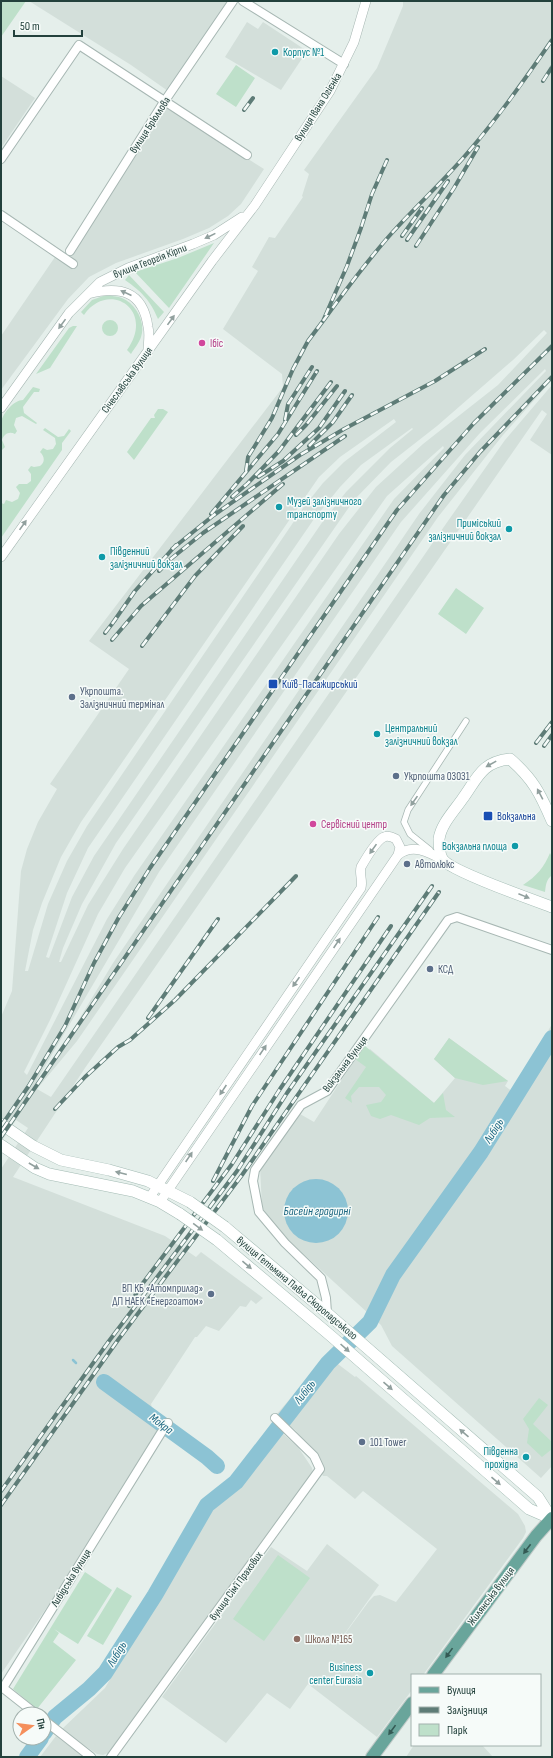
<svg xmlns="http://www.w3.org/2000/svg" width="553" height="1758" font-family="'Sofia Sans Condensed',sans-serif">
  <rect width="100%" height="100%" fill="#e5efeb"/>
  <!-- built -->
  <path fill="#d3dfda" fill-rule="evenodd" d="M29,1H229L168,91L131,65Z
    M403,1H552V380L503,435L438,517L77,1041L37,1089L51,1097L436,538L505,440L552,385V455L530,440L547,414L542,410L85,1068L13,1177L165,1236L196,1257L201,1252L263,1298L256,1304L251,1300L246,1307L240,1306L219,1331L206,1326L197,1337H195L151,1404L158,1429L54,1597L1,1674V1169L28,1128L16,1120L1,1142V1017L12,991L21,871L27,849L38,822L57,789L50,784L129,669L89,641L283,387L282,374L223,329L258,271L252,267L269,237L275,238L303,197L302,196L309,174L304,170L377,68L403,6ZM544,330L547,333L498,385L423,444L376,487L339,534L123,849L88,905L61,962H59L63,948L82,904L116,843L354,500L391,462L437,426L513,360ZM545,369L546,371L465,455L419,514L113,963L66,1041L38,1082L37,1080L159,872L401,522L480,433ZM394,419L396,422L344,462L323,483L303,508L87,826L67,861L48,904L28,971H25L33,930L42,903L61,857L81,822L319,477L340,457ZM412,428L413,429L390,448L346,492L321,524L94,856L72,897L49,958L46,957L67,893L88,848L314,519L340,487L361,465ZM443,446L444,448L394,499L134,876L107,919L27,1075L24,1072L50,1020L98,914L125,868L387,496Z
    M247,22L258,29L263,22L307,51L281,90L225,57Z
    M1,76L35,98L1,148Z
    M165,106L264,169L241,204L228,216L209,228L183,239L116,263L89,277L68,299L1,390V336L55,257L72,254Z
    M552,1024V1466L541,1478L392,1346L381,1325L287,1239L276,1228L262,1207L260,1167L300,1114L314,1122L354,1061L370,1049L434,1103L455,1078L434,1059L449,1038L508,1081L505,1086L513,1092Z
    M325,1358H330L355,1377L356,1376L518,1514L525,1526L526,1532L523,1538L423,1675H412V1690L377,1737L308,1684L290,1709L267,1693L226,1743L162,1697L271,1547L307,1571L327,1544L379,1585L331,1653L369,1601L374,1596L380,1595L396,1602L437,1549L363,1491L355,1499L327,1476H323L300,1436L295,1430L276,1415Z
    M281,1432L298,1447L312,1468L313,1473L311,1478L108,1753L103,1755L97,1754L61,1730L105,1688L212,1504L243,1481Z
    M56,1736L84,1757H40Z
    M414,1745H482L493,1757H406Z"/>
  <!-- green -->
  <path fill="#bee0ca" d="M1,1H26L1,37Z
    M236,65L255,78L236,107L216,94Z
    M214,243L169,308L135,272L178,258Z
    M129,275L164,312L158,319C150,300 142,292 125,280Z
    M106,295C111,296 117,296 122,298C136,304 146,322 141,337C139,343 134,349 131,354L127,350C156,309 108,280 84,315L81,312L92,300Z
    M102 328a8 8 0 1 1 16 0a8 8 0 1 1-16 0Z
    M73,326H77L50,368L36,374L69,328Z
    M33,387L40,389L39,392H34L23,407L24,413L37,423L36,424L22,416L16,418L14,425L17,431L15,434C9,431 4,434 2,440L5,447L1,451C1,442 0,430 1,422C3,413 14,400 23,400Z
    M158,409H163L168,412L134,460L127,452L151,418H155L154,415Z
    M45,428L58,437L64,436L69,429L71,431L62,443V450L1,538V503L4,504L6,500L12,502L18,499L20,493L16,487L19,484H27L31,481V474L28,470L31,466L34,467L40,466C45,462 45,457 40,452L43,448L47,450L53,449L56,444L55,438L43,430Z
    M456,588L484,608L466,634L438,614Z
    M550,853L552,857V875C546,880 546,885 545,892L523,885C537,876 544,867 550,853Z
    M449,1038L508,1081L483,1085L455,1078L434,1059Z
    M365,1046L434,1103L443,1093L446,1110L455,1117L430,1118L419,1125L391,1115L380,1119L371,1116L366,1105L381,1102L386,1095L379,1087H359L351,1096L352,1103L345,1098L366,1067L355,1059Z
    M108,1376L152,1410L165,1423L160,1432L108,1393H112V1389L104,1383Z
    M539,1398L548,1405L533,1424L552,1442V1449L542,1457L527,1443L529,1429L523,1419Z
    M278,1555L310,1578L264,1641L233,1619Z
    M85,1572L112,1590L78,1644L54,1629L59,1633L53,1642L76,1660L37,1709L13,1689Z
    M117,1587L132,1596L103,1645L87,1636Z"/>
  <!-- water -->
  <path fill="#8cc3d4" d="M284 1211a32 32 0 1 1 64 0a32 32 0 1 1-64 0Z"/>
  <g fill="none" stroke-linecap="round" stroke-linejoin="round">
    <!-- stream -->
    <path stroke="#8cc3d4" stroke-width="2.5" d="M73,1360L76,1363"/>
    <!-- river -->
    <path stroke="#8cc3d4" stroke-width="16" d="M104,1382L207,1457L217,1466
      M44,1733L55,1717L89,1689L105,1673L155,1595L207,1505L236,1482L328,1363L370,1322L393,1275L481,1152L552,1038
      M27,1757L41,1738"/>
    <!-- pedestrian casing -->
    <g stroke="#a7b7b3" stroke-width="7">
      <path id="pedestrian" d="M430,850L410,834L404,822L408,810L466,721"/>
    </g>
    <!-- minor casing -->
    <g stroke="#a7b7b3" stroke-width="10">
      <path id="minor" d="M243,1L344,64
        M1,159L79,45L247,155
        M1,215L73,264
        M70,251L164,102L233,1
        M327,1313L326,1298L321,1278L285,1243L259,1212L253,1181L255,1170L301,1105L327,1091L448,920L457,917L552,950
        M167,1423H168
        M36,1714L3,1688L161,1433
        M44,1720L91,1757
        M111,1757L320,1469L314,1456L275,1418"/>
    </g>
    <!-- tertiary casing -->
    <g stroke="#a7b7b3" stroke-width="10">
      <path id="tertiary" d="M88,294C119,286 143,290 148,327C150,334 148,344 148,352
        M1,408L69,313L100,282L128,268L193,244L214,235L242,217
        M1,557L212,261L255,205L330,91L354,42L366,1
        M150,1197L361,888C363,880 359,874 361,867C365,860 377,840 384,837C388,835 392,837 396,839L400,847L398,855
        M160,1202L398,855C412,843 429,852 443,860"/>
    </g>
    <!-- secondary casing -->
    <g stroke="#a3bbb4" stroke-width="12">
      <path id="secondary" d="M552,821C540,793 533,779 510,759C482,762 478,777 463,798C455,810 441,824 439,839C439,845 439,855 443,860C453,872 533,900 552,907
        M1,1124L33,1146L61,1160L109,1170L148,1181L190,1202
        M1,1145L35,1168L49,1174L133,1191L160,1202L180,1214
        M225,1227L327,1313L538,1497L552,1519
        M217,1240L331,1336L529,1509L552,1519"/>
    </g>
    <!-- primary casing -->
    <g stroke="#c1cac8" stroke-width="14">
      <path id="primary" d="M433,1675L536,1536L552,1518
        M372,1757L412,1703"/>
    </g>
    <!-- pedestrian -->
    <use href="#pedestrian" stroke="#fff" stroke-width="5.5"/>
    <!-- minor -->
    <use href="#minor" stroke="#fff" stroke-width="8"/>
    <!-- tertiary -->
    <use href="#tertiary" stroke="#fff" stroke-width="9"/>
    <!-- secondary -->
    <use href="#secondary" stroke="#fff" stroke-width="11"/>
    <!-- primary -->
    <use href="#primary" stroke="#69a59b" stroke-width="12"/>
    <!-- rail casing -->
    <g stroke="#5e7c77" stroke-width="4">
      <path id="rail" d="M543,81L552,67
        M244,110L253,98
        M402,236L422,208
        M407,240L448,181
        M416,246L454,188L478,147
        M323,321C345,291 366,262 391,234C416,206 445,180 470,150C500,115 526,78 552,40
        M285,420L288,404L312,367
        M296,435L306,425L337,386
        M309,446L333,422L352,395
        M246,471L248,457L272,418L293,369L308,341L323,321L347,266L361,228L372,194L387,160
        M258,477L283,461L319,428L345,391
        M232,497L247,484L279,451L331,382
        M211,514L278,434L317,371
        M172,549L214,515L300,455L344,429L435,381L485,349
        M159,571L172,558L203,533L345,436
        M112,624L135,591L176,545
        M105,633L115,620
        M112,640L141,606L283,484
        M142,646L195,576L243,526
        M536,743L552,722
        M544,746L552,735
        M148,1018L218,919
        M55,1109L85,1077L118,1047L130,1040L175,1000L296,876
        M1,1126L28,1087L65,1026L94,963L119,917L150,868L397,510L474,423L552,346
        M1,1137L444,495L480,452L552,377
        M213,1181L252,1106L378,917
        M129,1306L140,1287L232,1164L280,1089L391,926
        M1,1491L109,1341L237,1171L287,1093L432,886
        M1,1505L118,1340L242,1175L439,892"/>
    </g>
    <!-- rail -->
    <use href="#rail" stroke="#f6fbf9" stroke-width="2.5" stroke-dasharray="8" stroke-linecap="butt"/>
    <!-- secondary-bridge casing -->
    <g stroke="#a3bbb4" stroke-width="12" stroke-linecap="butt">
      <path id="secondary-bridge" d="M190,1202L225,1227
        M180,1214L217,1240"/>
    </g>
    <!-- secondary-bridge -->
    <use href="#secondary-bridge" stroke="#fff" stroke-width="11"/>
  </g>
  <!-- one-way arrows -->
  <defs><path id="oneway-solid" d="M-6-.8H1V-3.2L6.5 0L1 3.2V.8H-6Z"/></defs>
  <g fill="#91a09e">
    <use href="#oneway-solid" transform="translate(210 236) rotate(154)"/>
    <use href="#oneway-solid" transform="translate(126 293) rotate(-156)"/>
    <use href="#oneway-solid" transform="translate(171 320) rotate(-54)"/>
    <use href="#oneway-solid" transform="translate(62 324) rotate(126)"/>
    <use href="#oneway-solid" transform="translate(23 525) rotate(-55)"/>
    <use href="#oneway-solid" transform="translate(491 764) rotate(151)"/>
    <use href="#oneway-solid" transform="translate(540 794) rotate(-118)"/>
    <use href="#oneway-solid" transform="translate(414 801) rotate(125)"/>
    <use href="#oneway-solid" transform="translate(373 849) rotate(125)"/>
    <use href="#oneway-solid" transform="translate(524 896) rotate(22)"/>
    <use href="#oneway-solid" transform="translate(337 943) rotate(-56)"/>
    <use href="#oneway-solid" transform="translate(296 982) rotate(125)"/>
    <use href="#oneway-solid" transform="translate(263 1050) rotate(-56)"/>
    <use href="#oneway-solid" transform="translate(223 1090) rotate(124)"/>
    <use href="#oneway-solid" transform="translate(189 1157) rotate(-56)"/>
    <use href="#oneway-solid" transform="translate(34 1166) rotate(30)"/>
    <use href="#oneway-solid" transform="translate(121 1173) rotate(-166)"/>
    <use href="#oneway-solid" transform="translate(198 1227) rotate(36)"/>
    <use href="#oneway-solid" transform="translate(247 1265) rotate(40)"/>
    <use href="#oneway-solid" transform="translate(345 1348) rotate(42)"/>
    <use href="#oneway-solid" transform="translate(388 1386) rotate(41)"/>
    <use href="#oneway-solid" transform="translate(464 1433) rotate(-139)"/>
    <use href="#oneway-solid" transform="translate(496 1481) rotate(41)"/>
  </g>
  <g fill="#345a54">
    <use href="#oneway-solid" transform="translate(527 1549) rotate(127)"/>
    <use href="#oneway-solid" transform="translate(449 1653) rotate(126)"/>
    <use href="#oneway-solid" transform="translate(392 1730) rotate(126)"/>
  </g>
  <!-- markers -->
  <g fill="#0f9aa8" stroke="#f6fbf9" stroke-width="1.5">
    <circle cx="275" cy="52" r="4"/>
    <circle cx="279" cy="507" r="4"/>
    <circle cx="509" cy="529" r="4"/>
    <circle cx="102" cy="557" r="4"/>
    <circle cx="377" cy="734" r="4"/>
    <circle cx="515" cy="846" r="4"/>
    <circle cx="526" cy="1457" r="4"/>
    <circle cx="370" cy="1673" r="4"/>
  </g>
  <g fill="#d1479c" stroke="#f6fbf9" stroke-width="1.5">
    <circle cx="202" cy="343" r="4"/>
    <circle cx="313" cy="824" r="4"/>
  </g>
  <g fill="#1a4fb4" stroke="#f6fbf9" stroke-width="1.5">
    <rect x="268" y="679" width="10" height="10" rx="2"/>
    <rect x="483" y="811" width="10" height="10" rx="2"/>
  </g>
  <g fill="#5c6f8a" stroke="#f6fbf9" stroke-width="1.5">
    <circle cx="72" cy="697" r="4"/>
    <circle cx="396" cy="776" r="4"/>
    <circle cx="407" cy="864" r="4"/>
    <circle cx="430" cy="969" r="4"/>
    <circle cx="211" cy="1294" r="4"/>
    <circle cx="362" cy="1442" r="4"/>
  </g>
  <circle fill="#8d6e63" stroke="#f6fbf9" stroke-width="1.5" cx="297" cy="1639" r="4"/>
  <g text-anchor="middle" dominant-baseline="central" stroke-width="3" stroke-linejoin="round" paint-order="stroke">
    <!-- culture labels -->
    <g font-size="11" fill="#0d838f" stroke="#f6fbf9" text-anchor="start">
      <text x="283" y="52">Корпус №1</text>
      <text x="287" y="501">Музей залізничного<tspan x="287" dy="13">транспорту</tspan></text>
      <text x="501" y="523" text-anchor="end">Приміський<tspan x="501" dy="13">залізничний вокзал</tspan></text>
      <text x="110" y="551">Південний<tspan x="110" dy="13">залізничний вокзал</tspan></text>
      <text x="385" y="728">Центральний<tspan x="385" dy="13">залізничний вокзал</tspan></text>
      <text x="507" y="846" text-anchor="end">Вокзальна площа</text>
      <text x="518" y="1451" text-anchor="end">Південна<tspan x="518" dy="13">прохідна</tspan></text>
      <text x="362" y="1667" text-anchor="end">Business<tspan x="362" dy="13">center Eurasia</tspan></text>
    </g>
    <!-- street labels -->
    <g font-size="11" fill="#23413c" stroke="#f6fbf9">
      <text transform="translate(318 107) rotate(-58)">вулиця Івана Огієнка</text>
      <text transform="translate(150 125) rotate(-57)">вулиця Брюллова</text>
      <text transform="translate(150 261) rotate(-21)">вулиця Георгія Кірпи</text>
      <text transform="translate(127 380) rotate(-54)">Січеславська вулиця</text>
      <text transform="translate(345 1064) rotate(-53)">Вокзальна вулиця</text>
      <text transform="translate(297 1288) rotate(40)">вулиця Гетьмана Павла Скоропадського</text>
      <text transform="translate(71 1578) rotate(-58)">Либідська вулиця</text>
      <text transform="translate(236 1586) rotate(-54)">вулиця Сімʼї Прахових</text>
      <text transform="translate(491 1596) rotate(-53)">Жилянська вулиця</text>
    </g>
    <!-- hotel labels -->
    <g font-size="11" fill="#b23c85" stroke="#f6fbf9" text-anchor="start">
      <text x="210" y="343">Ібіс</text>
      <text x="321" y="824">Сервісний центр</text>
    </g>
    <!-- transit labels -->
    <g font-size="11" fill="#164399" stroke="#f6fbf9" text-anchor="start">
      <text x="282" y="684">Київ-Пасажирський</text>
      <text x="497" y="816">Вокзальна</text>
    </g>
    <!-- service labels -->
    <g font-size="11" fill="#4e5e75" stroke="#f6fbf9" text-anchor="start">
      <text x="80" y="691">Укрпошта.<tspan x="80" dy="13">Залізничний термінал</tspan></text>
      <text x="404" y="776">Укрпошта 03031</text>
      <text x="415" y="864">Автолюкс</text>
      <text x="438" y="969">КСД</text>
      <text x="203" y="1288" text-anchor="end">ВП КБ «Атомприлад»<tspan x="203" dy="13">ДП НАЕК «Енергоатом»</tspan></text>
      <text x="370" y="1442">101 Tower</text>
    </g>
    <!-- education labels -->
    <g font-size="11" fill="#785e54" stroke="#f6fbf9" text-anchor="start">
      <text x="305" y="1639">Школа №165</text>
    </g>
    <!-- water labels -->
    <g font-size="12" font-style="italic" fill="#1b6680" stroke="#f6fbf9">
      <text transform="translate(494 1131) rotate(-58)">Либідь</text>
      <text x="317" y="1211">Басейн градирні</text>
      <text transform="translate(305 1392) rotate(-52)">Либідь</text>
      <text transform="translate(161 1424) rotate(37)">Мокра</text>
      <text transform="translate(117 1654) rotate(-59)">Либідь</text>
    </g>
  </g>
  <!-- border -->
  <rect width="553" height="1758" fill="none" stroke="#23413c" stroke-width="4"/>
  <!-- legend -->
  <rect x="411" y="1674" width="130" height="72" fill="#f6fbf9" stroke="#a2b1ad"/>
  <rect x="419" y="1687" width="20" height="6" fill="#69a59b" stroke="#a2b1ad"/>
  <text x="447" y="1694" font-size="12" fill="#23413c">Вулиця</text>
  <rect x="419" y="1707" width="20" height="6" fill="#5e7c77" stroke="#a2b1ad"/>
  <text x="447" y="1714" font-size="12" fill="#23413c">Залізниця</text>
  <rect x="419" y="1724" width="20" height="12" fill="#bee0ca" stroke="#a2b1ad"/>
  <text x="447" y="1734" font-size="12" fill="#23413c">Парк</text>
  <!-- north arrow -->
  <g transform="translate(32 1726) rotate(76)"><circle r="19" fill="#f6fbf9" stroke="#a2b1ad"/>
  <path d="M0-3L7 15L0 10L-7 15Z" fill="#f58f5c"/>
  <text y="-6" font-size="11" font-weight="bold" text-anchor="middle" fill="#23413c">Пн</text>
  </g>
  <!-- scale -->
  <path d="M14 30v6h68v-6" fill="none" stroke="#23413c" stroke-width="2"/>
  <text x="20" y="30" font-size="12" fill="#23413c" stroke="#f6fbf9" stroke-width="3" paint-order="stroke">50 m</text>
</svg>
